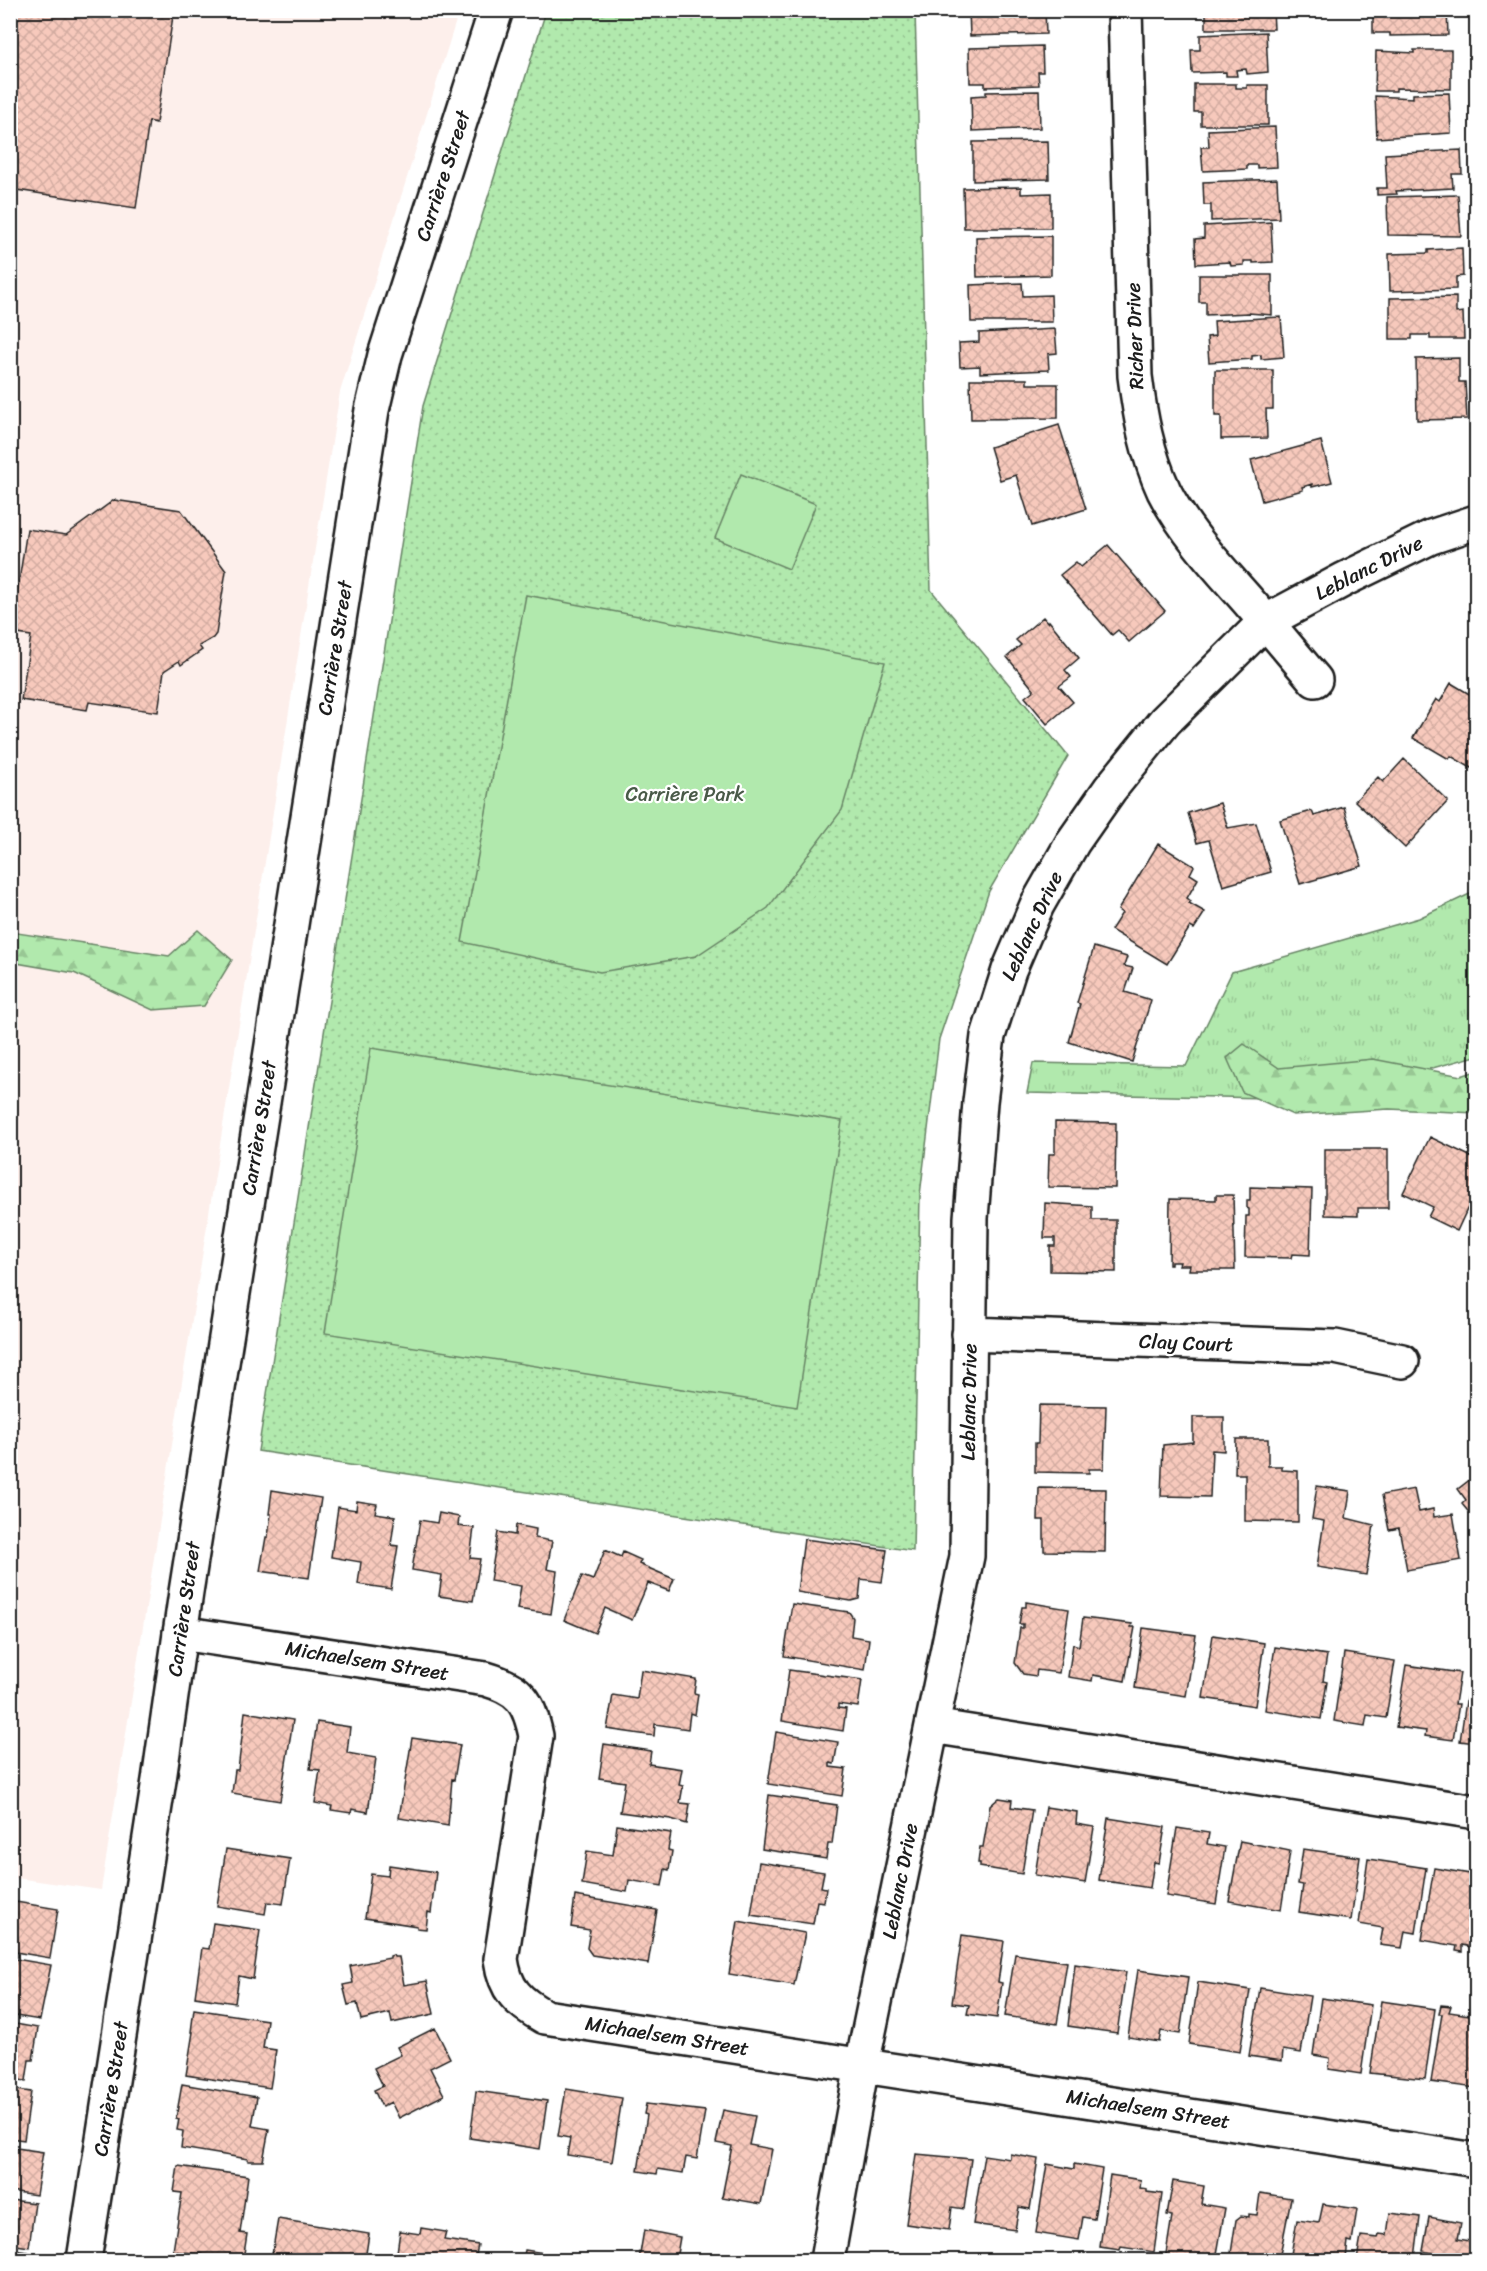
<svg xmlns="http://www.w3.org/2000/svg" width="1487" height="2271" font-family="Sriracha,sans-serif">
  <defs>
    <pattern id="grass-tufts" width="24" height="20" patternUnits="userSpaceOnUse" patternTransform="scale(1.5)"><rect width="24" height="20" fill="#b1e9ad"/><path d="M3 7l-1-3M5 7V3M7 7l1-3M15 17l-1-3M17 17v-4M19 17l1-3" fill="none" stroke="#98c794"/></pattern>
    <pattern id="forest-firs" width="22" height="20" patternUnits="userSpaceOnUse" patternTransform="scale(1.5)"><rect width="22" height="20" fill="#b1e9ad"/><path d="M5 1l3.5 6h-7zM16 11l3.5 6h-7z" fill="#98c794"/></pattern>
    <pattern id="park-dots" width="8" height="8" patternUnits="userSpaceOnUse" patternTransform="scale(1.5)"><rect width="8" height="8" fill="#b1e9ad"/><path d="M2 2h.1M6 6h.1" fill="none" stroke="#98c794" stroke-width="1.8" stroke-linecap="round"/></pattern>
    <pattern id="building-cross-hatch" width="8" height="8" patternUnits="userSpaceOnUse" patternTransform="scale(1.5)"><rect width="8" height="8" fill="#f7c9bc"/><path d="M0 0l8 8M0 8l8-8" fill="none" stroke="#d3aca1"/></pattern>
  </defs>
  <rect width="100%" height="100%" fill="#fff"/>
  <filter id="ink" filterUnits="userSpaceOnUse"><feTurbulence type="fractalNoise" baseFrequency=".0167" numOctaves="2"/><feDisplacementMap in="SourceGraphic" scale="12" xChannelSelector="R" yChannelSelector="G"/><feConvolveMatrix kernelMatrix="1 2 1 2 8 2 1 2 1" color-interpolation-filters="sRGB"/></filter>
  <g filter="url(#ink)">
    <!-- built -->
    <path fill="#fdefeb" d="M10,11H459L340,392L101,1890L10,1877Z"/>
    <!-- grass -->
    <path fill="url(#grass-tufts)" stroke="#668264" stroke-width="1.5" d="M1476,891V1056L1321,1099L1027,1093L1033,1063L1186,1066L1232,972L1419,918Z"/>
    <!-- forest -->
    <path fill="url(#forest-firs)" stroke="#668264" stroke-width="1.5" d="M198,930L232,960L204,1006L153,1010L74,973L11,962V932L169,956Z
      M1244,1044L1279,1068L1373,1059L1461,1076L1476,1071V1113L1389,1109L1293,1115L1242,1092L1227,1058Z"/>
    <!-- park -->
    <path fill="url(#park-dots)" stroke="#668264" stroke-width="1.5" d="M546,11H915L931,590L1068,756L989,891L939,1039L920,1195L913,1551L258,1451L423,406Z"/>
    <!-- pitch -->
    <path fill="#b1e9ad" stroke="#668264" stroke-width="1.5" d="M741,474L816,504L789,569L715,538Z
      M526,595L885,662L842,810L768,908L696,956L600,972L462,942Z
      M371,1048L842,1121L797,1407L325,1333Z"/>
    <!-- building -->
    <path fill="url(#building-cross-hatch)" stroke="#1c1c1c" stroke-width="1.5" d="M10,10H174L156,123L149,121L136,208L10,189Z
      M969,10H1045L1046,34L970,36Z
      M1199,10H1273L1274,29H1206V14H1199Z
      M1373,10H1447L1448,35L1390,36V33H1373Z
      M1266,32L1268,72L1247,74L1246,69L1236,70L1237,76H1226V72L1192,73L1191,50H1200V35Z
      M1042,46L1043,72H1038L1039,85L985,87V83H970L969,48Z
      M1414,50H1451V89L1396,88V91H1375L1376,51L1414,53Z
      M1194,84H1236V88H1247V85H1268V125H1201V112H1194Z
      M1039,91L1040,128L972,131L971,96L986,95V92Z
      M1449,93L1451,133L1377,138L1375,96L1413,98V94Z
      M1275,127L1277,167L1257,168V165H1247V169L1203,171L1201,147H1209L1208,130Z
      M1048,141L1049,179L973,181V142Z
      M1461,150L1462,174H1452L1453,188L1396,191L1397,194L1377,195V188H1387L1385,154Z
      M1277,179L1279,218L1211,221V205H1204L1203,182Z
      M1021,187V194L1051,193V228H964L963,188Z
      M1458,195L1461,236L1388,235L1387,197Z
      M1271,222L1273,262L1253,263V261H1244V265L1231,266L1230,262L1196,264L1195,239L1204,238V226Z
      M1051,236V275L977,277L976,237Z
      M1462,248L1463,276L1456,277V289L1390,291L1389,254L1428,253V250Z
      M1199,275H1272V315L1249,313L1206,315V302H1199Z
      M1022,283L1023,296L1051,295L1052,322H971L970,285Z
      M1456,297V313L1463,312L1464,339H1430V335H1412V339H1390V298Z
      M1281,317L1284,357L1261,359V355L1252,356V359L1209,362L1207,337L1215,336L1214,321Z
      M1055,329L1057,353L1048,354L1049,370L980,373V366L960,367L959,343L979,342V333Z
      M1459,358V382H1465L1467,419L1417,420L1416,359Z
      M1215,370H1273V409H1266L1267,438L1221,439V416H1215Z
      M970,379H1027V384H1058V418L971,419Z
      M1059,425L1086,509L1032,526L1016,475L1000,480L990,447Z
      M1321,441L1332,482L1312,487V484L1302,487L1303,490L1262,501L1251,460Z
      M114,500L181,510L226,571L216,634L213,638L199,646L202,650L181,665L179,661L164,671L158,712L89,702L87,710L21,700L31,636L11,633L27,529L66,535Z
      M1108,545L1165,611L1129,642L1118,630L1112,635L1060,575L1076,562L1081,567Z
      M1043,617L1048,623L1049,621L1079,658L1065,670L1071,677L1059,686L1073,702L1047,724L1025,697L1034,690L1007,657L1021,645L1016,640Z
      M1451,683L1476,698V771L1451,756L1449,759L1413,738L1436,699L1440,702Z
      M1404,759L1448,801L1405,848L1355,801L1378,777L1383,782Z
      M1220,803L1228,828L1256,823L1271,872L1223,886L1209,840L1197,843L1188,813Z
      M1344,807L1362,866L1300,884L1280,820L1312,811L1314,816Z
      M1158,844L1194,866L1190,874L1198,879L1187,898L1191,901L1189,903L1205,912L1194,929L1190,927L1167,964L1111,930L1122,913L1118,910Z
      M1094,947L1127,957L1124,966L1133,968L1125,992L1151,1000L1132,1062L1069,1042L1080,1004L1077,1003Z
      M1055,1122L1116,1123L1115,1188L1048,1187L1049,1154H1055Z
      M1430,1137L1476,1159V1190L1457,1231L1428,1217L1433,1207L1403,1193Z
      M1325,1149H1388V1208H1358V1216L1325,1215Z
      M1250,1187L1312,1189L1310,1255L1292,1254L1291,1258L1245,1257L1246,1216H1249V1209L1247,1208V1200H1250Z
      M1216,1195H1233L1235,1270H1189L1190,1265H1179L1180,1262H1171V1265H1169L1170,1199L1216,1200Z
      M1045,1203L1092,1206V1220H1116V1272L1050,1271V1246H1055V1238H1044Z
      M1039,1405L1106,1406L1104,1469H1089V1473L1035,1472V1443H1038Z
      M1193,1417H1224V1451L1212,1450L1210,1497L1161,1496L1163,1445L1193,1442Z
      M1236,1439H1268V1466H1282V1470L1298,1471V1522L1245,1521V1474H1235Z
      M1476,1475V1514L1472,1516L1462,1504L1466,1500L1458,1489Z
      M1317,1486L1350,1491L1346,1518L1374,1525L1366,1575L1317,1567L1324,1521L1312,1519Z
      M1039,1488L1106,1489L1105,1552L1044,1551V1520H1038Z
      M1414,1489L1419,1512L1433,1509L1434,1517L1453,1514L1461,1560L1407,1570L1399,1528L1389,1530L1382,1495Z
      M272,1490L321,1498L309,1578L260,1571L266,1537H268L271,1514H269Z
      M357,1501L377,1504L375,1513L395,1516L391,1545L398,1546L391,1589L358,1584L361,1562L331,1557L338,1507L356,1510Z
      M439,1513L459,1517L458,1526L474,1528L470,1558L480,1559L473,1601L439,1596L442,1575L412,1570L420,1520L437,1523Z
      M516,1525L536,1529L535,1538L552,1541L547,1569L557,1571L551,1614L517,1609L521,1586L490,1581L498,1532L515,1535Z
      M804,1539L887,1550L882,1582L861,1579L859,1599L851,1601L797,1592Z
      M605,1550L621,1557L623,1552L641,1560L639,1564L674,1579L669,1591L648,1583L632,1620L605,1608L595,1633L564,1620L582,1576L593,1580Z
      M1026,1602L1069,1609L1059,1673L1037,1670L1036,1676L1023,1674L1015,1663L1020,1628H1023V1624H1019L1022,1607H1026Z
      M792,1604L849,1612L853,1618L851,1636L869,1639L865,1670L784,1656Z
      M1083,1618L1132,1624L1131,1627H1135L1125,1681L1093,1675L1092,1681L1068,1677L1073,1644L1079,1646Z
      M1143,1628L1196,1635L1186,1696L1135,1688Z
      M1213,1635L1264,1643L1255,1706L1203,1698Z
      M1275,1647L1327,1655L1323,1681L1327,1682L1321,1719L1265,1710Z
      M1344,1653L1395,1661L1386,1718L1367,1715L1365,1726L1334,1721Z
      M1406,1665L1460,1673L1455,1704H1459L1453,1740L1425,1736L1426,1731L1396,1727Z
      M641,1670L696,1679L694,1693L698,1694L695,1715L690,1713L688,1729L655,1724L654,1736L607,1729L613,1695L637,1699Z
      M789,1670L862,1680L858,1707L838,1704V1708L846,1709L843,1731L782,1721Z
      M1470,1675L1476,1676V1743L1460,1741Z
      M245,1712L293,1720L280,1801L232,1793L235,1770H238Z
      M317,1722L350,1727L347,1753L376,1758L368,1812L352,1809L351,1813L331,1810L332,1806L315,1803L320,1770L310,1769Z
      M776,1732L838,1742L834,1764L830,1763V1767L846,1769L842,1796L768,1784Z
      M412,1738L460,1745L454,1780L452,1779L448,1826L399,1818Z
      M604,1744L651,1751L649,1764L682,1769L679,1785L683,1786L680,1803L690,1804L687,1824L671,1819L620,1812L625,1782L599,1778Z
      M769,1795L837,1805L832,1844H828L826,1859L762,1849Z
      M999,1798L1012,1800L1011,1807L1032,1810L1022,1874L980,1867V1863H978L980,1847H983L990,1806Z
      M1046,1807L1077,1812L1076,1824L1094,1827L1085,1883L1035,1875Z
      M1108,1818L1165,1827L1159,1863L1154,1862L1150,1888L1099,1880Z
      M617,1825L671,1833L668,1850L672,1851L669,1870L665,1869L662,1886L629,1880L627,1892L582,1884L587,1851L613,1855Z
      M1177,1828L1209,1833L1207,1844L1225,1847L1216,1904L1166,1896Z
      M1240,1841L1290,1851L1281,1910L1229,1901Z
      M226,1849L290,1859L283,1904L267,1902L265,1914L217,1906Z
      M1303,1849L1360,1857L1351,1920L1299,1912L1303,1885L1298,1884Z
      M1368,1859L1426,1868L1416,1933L1405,1931L1402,1948L1380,1945L1383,1928L1359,1924Z
      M759,1862L824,1872L821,1887L826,1888L824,1902L817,1901L813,1924L751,1915Z
      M389,1865L436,1872L431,1913L428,1912L426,1929L417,1928V1926L365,1918L371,1874L388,1876Z
      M1434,1868L1476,1875V1948L1462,1945V1952L1456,1951L1457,1946L1422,1940Z
      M575,1896L657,1910L648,1964L592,1955L587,1948L590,1930L571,1927Z
      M10,1901L58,1909L50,1958L10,1951Z
      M738,1921L805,1933L794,1985L729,1974Z
      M213,1923L260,1930L253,1979L239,1976L235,2003L195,1997L202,1948L209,1949Z
      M962,1935L1004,1941L998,1982L1002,1983L997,2018L967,2014L969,2005L952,2003Z
      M1015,1954L1067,1962L1057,2024L1005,2016Z
      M393,1955L394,1957H399L404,1985L427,1981L434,2014L392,2023L390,2013L361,2020L357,2003L348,2005L343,1985L353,1983L350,1966L390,1958V1956Z
      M10,1958L51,1965L40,2020L10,2015Z
      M1075,1964L1126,1972L1117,2033L1068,2026Z
      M1138,1970L1188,1977L1180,2034L1161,2031L1159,2042L1128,2037Z
      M1198,1982L1250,1990L1240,2052L1189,2044Z
      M1260,1988L1310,1996L1301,2053L1283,2050L1282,2061L1249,2056Z
      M1321,1998L1371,2005L1361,2074L1329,2069L1330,2058L1313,2055Z
      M1381,2001L1435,2009L1425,2079L1370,2073Z
      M1441,2005L1451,2006L1449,2012L1476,2016V2088L1431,2082L1442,2014H1439Z
      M194,2009L267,2020L263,2048L276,2050L270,2088L186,2075L193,2032H191Z
      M10,2023L38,2028L33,2060H29L26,2081L10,2079Z
      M435,2028L450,2058L430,2068L444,2095L399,2118L391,2102L382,2107L374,2090L383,2086L374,2068L401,2055L397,2047Z
      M182,2084L257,2097L252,2126L269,2129L263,2161H248V2159L181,2148L183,2131L177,2130L179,2119L176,2118Z
      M10,2089L31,2092L24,2140L10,2138Z
      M566,2089L622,2098L612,2162L567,2155L570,2138L558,2136Z
      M476,2091L547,2101L540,2149L470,2138Z
      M646,2104L705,2111L697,2159L686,2157L683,2173L658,2169L657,2174L638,2171L647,2115L644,2114Z
      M723,2110L755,2116L749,2145L772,2149L761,2204L722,2197L732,2146L716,2143Z
      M10,2147L43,2152L36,2195L10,2191Z
      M916,2154L971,2159L964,2209L952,2207L949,2230L906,2224Z
      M1010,2154L1038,2159L1030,2209L1019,2207L1015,2230L973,2224L984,2155L1010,2159Z
      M1047,2164L1074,2169V2164L1102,2169L1094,2219L1083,2217L1079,2240L1036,2233Z
      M178,2166L248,2176L240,2233L247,2234L243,2260H204L205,2255L173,2251L182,2193L174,2192Z
      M1110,2175L1141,2180L1140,2188L1147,2189V2192L1162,2194L1154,2252L1121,2247L1120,2250L1100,2247Z
      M1173,2181L1204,2186L1201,2204L1225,2208L1216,2260H1165L1172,2216L1167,2215Z
      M1260,2193L1291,2198L1279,2260H1230L1236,2220L1241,2216L1249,2217V2214L1257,2215Z
      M10,2200L35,2203L29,2247L10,2244Z
      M1323,2204L1357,2209L1352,2242L1348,2241L1346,2259L1336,2258V2260H1290L1297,2220L1319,2223Z
      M1390,2213L1420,2217L1415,2258L1411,2257V2260H1357L1361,2236L1378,2238L1379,2234L1387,2235Z
      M1429,2217L1461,2223L1458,2239L1476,2242V2260H1432L1433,2253L1423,2251Z
      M278,2219L369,2234L365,2260H271Z
      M421,2228L446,2232L444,2240L478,2245L475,2260H396L400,2231L420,2234Z
      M644,2230L680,2237L676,2260H639Z
      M10,2250L28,2252L27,2260H10Z
      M525,2250L587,2260H523Z"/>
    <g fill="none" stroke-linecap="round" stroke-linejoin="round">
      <!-- minor casing -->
      <g stroke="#1c1c1c" stroke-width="38">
        <path id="minor" d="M1125,10L1135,376C1140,416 1147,454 1164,491C1183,528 1213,562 1241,593C1266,621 1290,651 1315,680
          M969,1334L1335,1347L1402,1361
          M180,1633L486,1679C520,1689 529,1701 536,1736L501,1959C505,1990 518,2002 545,2017L1476,2160
          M932,1726L1476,1812
          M827,2260L862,2065L967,1556L971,1218L980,1102L988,1036L1009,970L1037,905L1073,842L1110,789L1165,721L1265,622L1345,579L1431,537L1476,522"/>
      </g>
      <!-- tertiary casing -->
      <g stroke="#1c1c1c" stroke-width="38">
        <path id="tertiary" d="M84,2260L159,1780L186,1592L372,410L385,355L496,10"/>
      </g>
      <!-- minor -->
      <use href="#minor" stroke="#fff" stroke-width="33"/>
      <!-- tertiary -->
      <use href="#tertiary" stroke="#fff" stroke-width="33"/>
    </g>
  </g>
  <g text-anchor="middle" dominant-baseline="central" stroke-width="4.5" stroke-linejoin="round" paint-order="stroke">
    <!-- street labels -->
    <g font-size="20" fill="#1c1c1c" stroke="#fff">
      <text transform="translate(443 176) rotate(-72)">Carrière Street</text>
      <text transform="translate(1135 336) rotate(-92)">Richer Drive</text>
      <text transform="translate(1369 568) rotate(-27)">Leblanc Drive</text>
      <text transform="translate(335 648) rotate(-81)">Carrière Street</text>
      <text transform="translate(1032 926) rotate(-65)">Leblanc Drive</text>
      <text transform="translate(259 1128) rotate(-81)">Carrière Street</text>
      <text transform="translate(1186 1343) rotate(2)">Clay Court</text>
      <text transform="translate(969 1402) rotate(-89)">Leblanc Drive</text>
      <text transform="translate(184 1609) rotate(-82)">Carrière Street</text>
      <text transform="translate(367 1661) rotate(9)">Michaelsem Street</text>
      <text transform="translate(900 1881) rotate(-79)">Leblanc Drive</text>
      <text transform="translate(667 2036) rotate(9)">Michaelsem Street</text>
      <text transform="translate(111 2089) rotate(-81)">Carrière Street</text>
      <text transform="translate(1148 2109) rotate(9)">Michaelsem Street</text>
    </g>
    <!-- park labels -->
    <g font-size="20" fill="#495a48" stroke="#fff">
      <text x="685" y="794">Carrière Park</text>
    </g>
  </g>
  <!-- margin -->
  <rect width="1487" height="2271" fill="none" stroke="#fff" stroke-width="36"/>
  <rect x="18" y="18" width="1451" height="2235" fill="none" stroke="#1c1c1c" stroke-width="2" filter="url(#ink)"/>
</svg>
